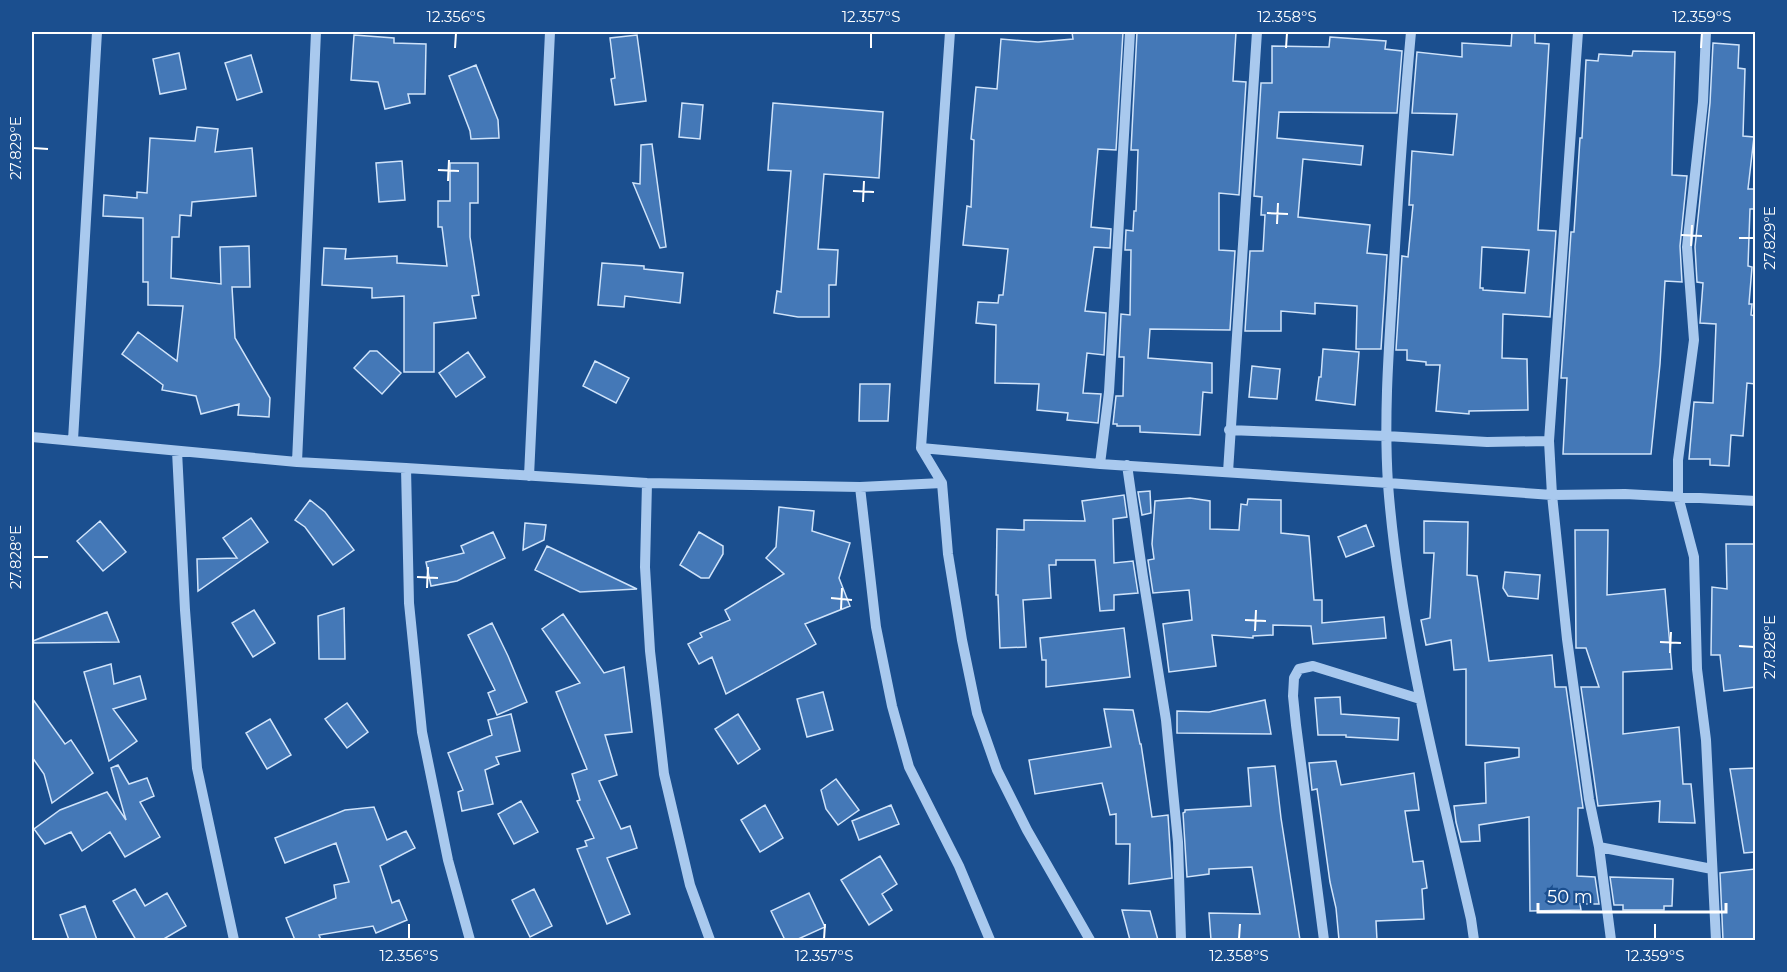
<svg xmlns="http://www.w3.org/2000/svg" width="1787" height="972" font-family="Montserrat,sans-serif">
  <rect width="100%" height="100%" fill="#1b4f8f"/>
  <!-- building -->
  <path fill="#4478b7" stroke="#cfe3fa" stroke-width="1.5" fill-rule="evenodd" d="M1072,32H1123L1116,150L1098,149L1091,227L1111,229L1110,248L1094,247L1085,311L1106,313L1104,355L1087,353L1083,393L1101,394L1098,423L1067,420L1068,413L1037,410L1039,384L995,383L996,325L976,323L978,302L998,303L999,295H1003L1008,249L963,245L967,206L971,207L974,140L971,139L976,87L997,89L1001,39L1038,42L1073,39Z
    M1137,32H1236L1233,81L1246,82L1239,195L1219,193V250L1235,251L1230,330L1150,329L1148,358L1212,363V393L1203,392L1200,435L1140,432V426H1117V424H1113L1116,396H1123L1124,357H1119L1121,314L1130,315L1131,250H1125L1126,230L1133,231L1134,211H1136L1138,150H1131Z
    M1512,32H1535V43L1549,44L1538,230L1556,231L1550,317L1503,314L1502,358L1527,359L1528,410L1469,411V414L1436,411L1440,365H1426V362L1407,360V350H1396L1402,256L1408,257L1413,205H1409L1412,151L1453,155L1457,114L1412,113L1417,52L1462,57V43L1511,46ZM1482,247L1529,250L1525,293L1483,290V288H1480Z
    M354,35L394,38V43L426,44L425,94H408L410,103L385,109L378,82L351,80Z
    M637,35L646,101L615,105L611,79L615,78L610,38Z
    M1330,37L1386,41L1385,49L1402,51L1397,113L1279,112L1277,138L1363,146L1361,165L1303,159L1298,217L1370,225L1367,253L1387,255L1381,349H1356L1357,306L1315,303V314L1281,311V331H1245L1250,251H1263L1265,215H1261L1262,197L1254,196L1261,83H1272V46L1329,47Z
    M1713,43L1739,45L1738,68L1745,69L1743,136L1754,137L1748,189H1755V209H1750L1748,266L1752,267L1749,304H1752L1751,315L1755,316V384L1747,383L1743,436L1731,435L1729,466L1710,465V459H1689L1694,402L1713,403L1716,324L1700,323L1703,283L1697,282L1695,247L1710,103Z
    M1633,51L1675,52L1672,175L1687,176L1680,246L1682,282L1665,281L1660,364L1651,454H1563L1567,378H1561L1571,232H1574L1580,138H1582L1586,60L1598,61L1599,54L1632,56Z
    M179,53L186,89L160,94L153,59Z
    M251,55L262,92L237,100L225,63Z
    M476,65L498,120L499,138L471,139L470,131L449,76Z
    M682,103L703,105L700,139L679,137Z
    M773,103L883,112L879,178L824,174L818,249L838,250L836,285H829V317H798L774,313L777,291L781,292L791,171L768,170Z
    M197,127L218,129L215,152L252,148L256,196L192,202L191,216L180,215L179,237H172L171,278L221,284L220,247L249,246L250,287H232L235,338L270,398L269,417L238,415L239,404L201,414L196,396L162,390L163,385L122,354L138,332L177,361L183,306L148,305V282H143V218L103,216L104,195L137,198V192L147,193L150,138L195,141Z
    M652,144L666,247L660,248L633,183L640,184L641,145Z
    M402,161L405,200L379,202L376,163Z
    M450,163H478V203H470V237L479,295L472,296L476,318L434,323V372H404V296L372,298V288L322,285L324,248L346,249L345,259L397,256V263L447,266L442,227H438V201H450Z
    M602,263L644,266V269L683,273L680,303L625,296L624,307L598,305Z
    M1323,349L1359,352L1355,405L1316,400L1319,377H1321Z
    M370,351H377L401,373L382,394L354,368Z
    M468,352L485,377L456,397L439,373Z
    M595,361L629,378L616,403L583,386Z
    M1252,366L1280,369L1277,399L1249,397Z
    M860,384H890L888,421H859Z
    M1150,491L1151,513L1142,515L1138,492Z
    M1124,495L1127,517L1113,519L1114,563L1133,561L1138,593L1114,595V610L1100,611L1095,560H1056V565H1049L1051,598L1023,600L1026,647L1000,648L998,595H996L997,529L1024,530V520L1085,521L1082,501Z
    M1190,498L1210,501V529L1239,530L1241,504L1247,505L1248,499L1281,500V533L1309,536L1314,600H1322V623L1384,617L1386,638L1313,644L1311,626L1273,625V635L1253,636V638L1212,635L1216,666L1169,672L1163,624L1192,620L1189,590L1153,593L1148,560L1154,559L1152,544L1155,501Z
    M310,500L325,512L354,550L333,565L305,527L295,520Z
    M779,507L814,511L812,531L850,543L839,578L850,606L805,624L816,644L726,694L712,657L699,664L688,644L702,637L700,633L730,620L725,610L784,574L766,558L776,547Z
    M251,518L268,542L198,591L197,559L237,558L223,538Z
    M100,521L126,552L103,571L77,541Z
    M1424,521L1468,522L1467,575L1477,576L1489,661L1552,655L1555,687H1566L1583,808H1578L1577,876L1595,877L1599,904H1580L1581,910L1530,911L1529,817L1479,825L1480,841L1461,842L1456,822L1454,806L1486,803L1485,763L1519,757V748L1466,745V669L1454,670L1451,640L1426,645L1421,620L1430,618L1434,553H1424Z
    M525,523L546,525L544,540L523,550Z
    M1366,525L1374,546L1346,557L1338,537Z
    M1575,530H1608L1607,595L1665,589L1672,669L1623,672V734L1679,727L1683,784H1691L1695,823L1659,822L1660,801L1598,806L1581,687H1599L1586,648H1576Z
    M493,532L505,558L457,581L431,586L426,562L464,553L461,546Z
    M699,532L723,546V554L709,578H701L680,565Z
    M1726,544H1755V687L1724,691L1720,655H1711L1712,587L1727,589Z
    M547,546L637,589L580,592L535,570Z
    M1505,572L1540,575L1538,599L1508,596L1503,588Z
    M344,608L345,659H319L318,616Z
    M254,610L275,643L253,657L232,623Z
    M107,612L119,642L34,643L33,641Z
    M563,614L604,673L624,667L632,732L605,735L617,775L599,781L621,829L630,826L637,848L607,858L630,914L607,924L577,849L587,846L585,841L594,838L577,801L580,800L572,774L587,769L556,692L580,683L542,629Z
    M492,623L508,656L527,702L497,715L488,693L495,690L468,635Z
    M1124,628L1130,677L1046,687V660H1042L1040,638Z
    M111,664L114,684L140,676L146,699L113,709L137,741L109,761L84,672Z
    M823,692L833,730L807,737L797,699Z
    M1340,697L1341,714L1399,718L1398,740L1346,737V735H1318L1315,698Z
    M32,698L65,744L71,740L93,773L52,803L44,774L32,757Z
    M1265,700L1271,734L1177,733V711L1209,712Z
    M347,703L368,732L347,748L325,719Z
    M1104,709L1133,710L1140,744H1141L1152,817L1168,815L1172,878L1129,884L1130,844H1116V814L1110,815L1102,783L1035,794L1029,760L1111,747Z
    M511,714L520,751L496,757L499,764L485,770L493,804L462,811L458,792L463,790L448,753L492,735L488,720Z
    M738,714L760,749L738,764L715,729Z
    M270,719L291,755L267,769L246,733Z
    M1336,761L1341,785L1414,773L1419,810L1405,811L1413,862L1423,861L1427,888L1422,889L1424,919L1376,921L1377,940H1339L1336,908L1330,882L1317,789L1312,790L1309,763Z
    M118,765L129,784L147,778L154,796L140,802L160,837L125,857L110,832L82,851L71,832L45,844L34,829L60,810L107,792L126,820L111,768Z
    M1275,766L1281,818L1300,940H1211L1209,913L1260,914L1252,867L1209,869V874L1187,877L1183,813L1185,812V810L1251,806L1248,768Z
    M1755,768V852L1744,853L1730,769Z
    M836,779L859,810L838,825L826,809L821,790Z
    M521,801L538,832L514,844L498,814Z
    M765,805L783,838L760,852L741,820Z
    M891,805L899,824L859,840L852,821Z
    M374,807L387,840L406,831L415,848L380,866L392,903L399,900L407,920L376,933L373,926L319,935L321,940H295L286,918L336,898L334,885L349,882L336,843L285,863L275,838L345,810Z
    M880,856L897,884L882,894L892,910L869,925L841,880Z
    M1755,869V940H1723L1720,873Z
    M1610,877L1673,879L1672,906H1664V910H1623V905H1614Z
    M135,889L145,906L167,893L186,926L162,940H136L113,901Z
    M534,889L552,926L530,937L512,900Z
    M809,893L825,927L796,940H785L771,911Z
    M85,906L97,940H69L60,915Z
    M1122,910L1150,911L1158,940H1130Z"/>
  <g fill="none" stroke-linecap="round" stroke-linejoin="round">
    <!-- minor -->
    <path stroke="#a9c9ee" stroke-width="10" d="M950,32L921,448L942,483L948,554L962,640L977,713L997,770L1027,830L1090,940
      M1411,32C1403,120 1397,209 1392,298C1388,360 1384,422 1388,484C1399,630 1438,777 1471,919L1474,940
      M1578,32L1549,441L1552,495L1567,639L1589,799L1599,847L1611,940
      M1706,32L1703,102L1687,247L1694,340L1678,460V496L1694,557L1697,669L1706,740L1716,940
      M1229,430L1386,436L1487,442L1549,441
      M32,437L297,462L406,468L647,483L860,487L942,483
      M73,440L97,32
      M921,448L1100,464L1388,483L1552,495L1625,494L1756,501
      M177,451L185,610L197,768L234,940
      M297,462L316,32
      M1100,464L1109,392L1130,32
      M1127,465L1143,577L1166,720L1178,842L1181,940
      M406,468L409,603L422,732L448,860L470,940
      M1228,472L1257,32
      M529,476L550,32
      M647,483L645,567L650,651L664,774L690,885L710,940
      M860,487L876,627L892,706L909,767L959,866L990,940
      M1599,847L1712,869
      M1324,940L1296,725L1293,696L1294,678L1299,669L1313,666L1420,699"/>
  </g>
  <!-- ticks -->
  <path fill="none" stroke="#fff" stroke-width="2" d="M455,48L456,33M871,48V33M1286,48L1287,33M1701,48L1702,33M33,148L48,149M438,170L459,171M448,181L449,160M853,191L874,192M863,202L864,181M1267,213L1288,214M1277,224L1278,203M1681,235L1702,236M1739,238H1754M1691,246L1692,225M33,557H48M417,577L438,578M427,588L428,567M831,598L852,600M841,609L842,588M1245,620L1266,621M1255,631L1256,610M1660,642L1681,643M1739,646L1754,647M1670,653L1671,632M409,939V924M824,939L825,924M1239,939L1240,924M1655,939V924"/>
  <!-- border -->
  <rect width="1787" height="972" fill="none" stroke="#1b4f8f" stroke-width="66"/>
  <!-- scale -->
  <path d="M1538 903v9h188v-9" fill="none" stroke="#ffffff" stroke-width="3"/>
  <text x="1547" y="903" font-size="18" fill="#ffffff" stroke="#1b4f8f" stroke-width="4.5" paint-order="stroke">50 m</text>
  <rect x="33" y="33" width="1721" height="906" fill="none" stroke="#fff" stroke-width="2"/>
  <g font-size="15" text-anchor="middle" fill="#fff">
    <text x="456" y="22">12.356°S</text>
    <text x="871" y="22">12.357°S</text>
    <text x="1287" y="22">12.358°S</text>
    <text x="1702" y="22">12.359°S</text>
    <text transform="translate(16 148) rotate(-90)" y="5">27.829°E</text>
    <text transform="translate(1770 238) rotate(-90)" y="5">27.829°E</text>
    <text transform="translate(16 557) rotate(-90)" y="5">27.828°E</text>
    <text transform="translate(1770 647) rotate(-90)" y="5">27.828°E</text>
    <text x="409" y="961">12.356°S</text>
    <text x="824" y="961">12.357°S</text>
    <text x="1239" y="961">12.358°S</text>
    <text x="1655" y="961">12.359°S</text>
  </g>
</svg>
